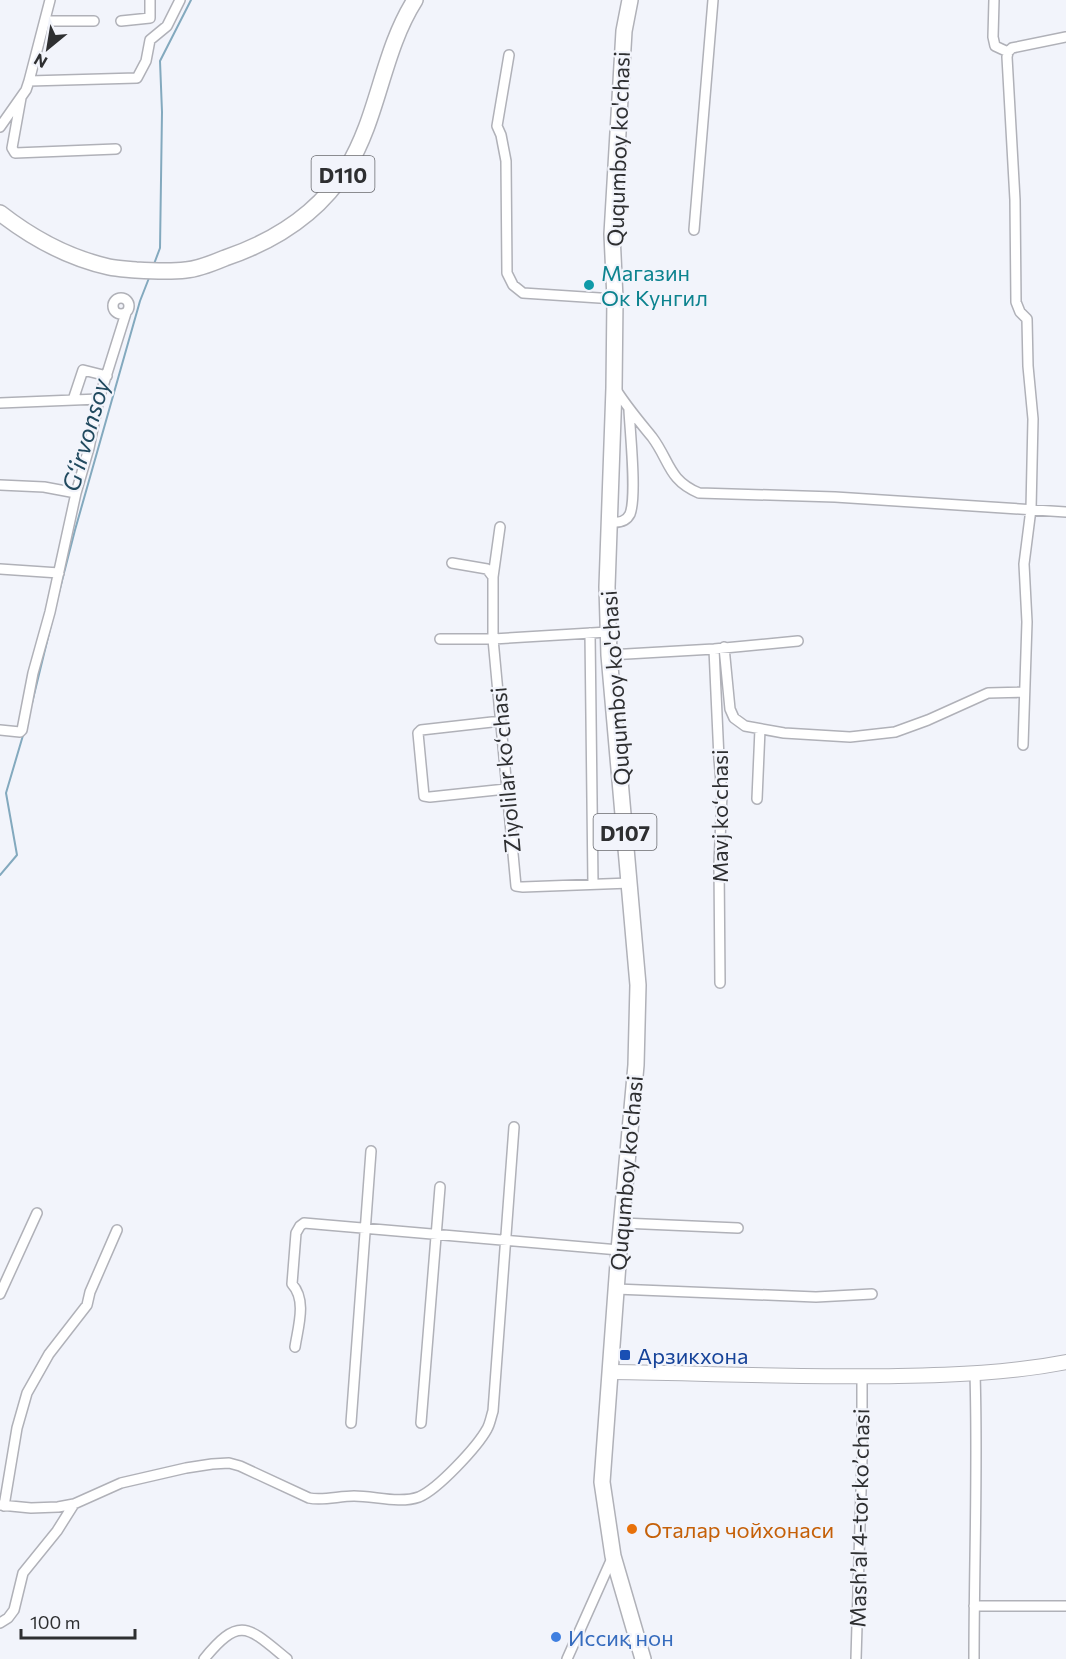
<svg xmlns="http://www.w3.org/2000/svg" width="1066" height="1659" font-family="Commissioner,sans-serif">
  <rect width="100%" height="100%" fill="#f2f4fb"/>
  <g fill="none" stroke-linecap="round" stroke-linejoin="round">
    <!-- stream -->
    <path stroke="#83a9be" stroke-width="2" d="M154,264L160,248L162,112L160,61L191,0
      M56,604L75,530L140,301L149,278
      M32,703L52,621
      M0,875L17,855L6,793L24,732"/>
    <!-- street casing -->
    <g stroke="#b0b1b8" stroke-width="12">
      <path id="street" d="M994,0L993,37L995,46L1008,52
        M45,21H94
        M121,21L150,18V0
        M509,55L497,126L501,135L506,161L507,273L513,285L523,293L615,299
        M29,81L50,0
        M21,98L12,148L15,153L116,149
        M0,127L26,90L29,81L137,78L146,61L150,40L167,26L180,0
        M694,230L713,0
        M113 306a8 8 0 1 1 16 0a8 8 0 1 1-16 0Z
        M615,388C626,406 639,421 652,437C670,461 668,480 699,493L835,497L1066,512
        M73,400L83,370L107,376
        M0,403L99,399
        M0,485L44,487L76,493
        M610,522C619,523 626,522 630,514C637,496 630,432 629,410
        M452,563L487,569L493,577V639L516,886L523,887L630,883
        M0,569L59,573
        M493,577L500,527
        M590,633L593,884
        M440,639H493L608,632
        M724,647L730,709L734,718L745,726L784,733L850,737L895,732L928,720L988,693L1024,692
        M714,649L719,759L722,794L719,864L720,983
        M609,655L714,649L798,641
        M501,721L421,730L418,733L424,796L430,797L506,789
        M0,730L20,732L22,730L33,673L50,612L76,493L89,448L99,399L126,313
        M1023,745L1027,622L1024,564L1031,509L1033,419L1028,366L1027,319L1020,312L1016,302L1015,200L1007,57L1008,52L1012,48L1066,37
        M757,799L760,729
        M622,1223L738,1228
        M616,1289L816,1297L872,1294
        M0,1294L37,1213
        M295,1347C298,1327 307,1300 292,1284L296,1233L300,1226L304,1223L619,1250
        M351,1423L371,1151
        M421,1423L440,1187
        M0,1505L31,1508L58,1507L74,1504L121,1483L186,1468L212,1464L229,1463L240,1466L309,1498C323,1501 339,1496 354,1496C375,1496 399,1504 419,1497C438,1489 477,1447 487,1429C490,1424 491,1417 493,1411L514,1127
        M4,1506L17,1428L27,1393L49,1354L87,1305L90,1292L117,1230
        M974,1606H1066
        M0,1623L8,1618L14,1610L23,1573L57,1531L74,1504
        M204,1659C240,1615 248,1627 287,1659
        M567,1659L613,1556
        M856,1659L862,1458V1377
        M974,1659C974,1564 978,1469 975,1374"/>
    </g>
    <!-- secondary casing -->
    <g stroke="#b0b1b8" stroke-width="16">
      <path id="secondary" d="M610,1372C706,1373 802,1378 898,1376C954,1375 1010,1373 1066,1362"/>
    </g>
    <!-- primary casing -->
    <g stroke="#b0b1b8" stroke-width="18">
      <path id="primary" d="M630,0L624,31L612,234L615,299L614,388L607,587L609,655L638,985L636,1065L619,1250L602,1482L613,1556L643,1659
        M0,213C32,238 69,258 109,267C118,269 127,269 136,270C152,271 170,272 186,270C199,269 213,263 225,258C275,241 319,213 347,168C379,116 382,52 415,0"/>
    </g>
    <!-- street -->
    <use href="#street" stroke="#fff" stroke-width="9"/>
    <!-- secondary -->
    <use href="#secondary" stroke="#fff" stroke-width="14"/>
    <!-- primary -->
    <use href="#primary" stroke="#fff" stroke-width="15"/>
  </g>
  <!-- markers -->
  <circle fill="#0f9aa8" stroke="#f2f4fb" stroke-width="2" cx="589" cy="285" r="6"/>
  <rect fill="#1a4fb4" stroke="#f2f4fb" stroke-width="2" x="619" y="1349" width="12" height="12" rx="3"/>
  <circle fill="#e8710a" stroke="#f2f4fb" stroke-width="2" cx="632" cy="1529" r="6"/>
  <circle fill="#3f7fe0" stroke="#f2f4fb" stroke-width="2" cx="556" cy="1637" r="6"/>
  <g text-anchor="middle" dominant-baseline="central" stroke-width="4.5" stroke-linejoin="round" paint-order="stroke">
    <!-- shield labels -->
    <g fill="#f2f4fb" stroke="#696a6e" stroke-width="1.5">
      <rect x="311.5" y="156" width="63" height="36" rx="4.5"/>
      <rect x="593.5" y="814" width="63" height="36" rx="4.5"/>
    </g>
    <g font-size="21" font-weight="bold" fill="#2e2f31">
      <text x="343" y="174">D110</text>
      <text x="625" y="832">D107</text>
    </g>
    <!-- street labels -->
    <g font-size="22" fill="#2e2f31" stroke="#f2f4fb">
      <text transform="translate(618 149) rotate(-88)">Ququmboy ko'chasi</text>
      <text transform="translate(615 688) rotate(-94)">Ququmboy ko'chasi</text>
      <text transform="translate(505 770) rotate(-95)">Ziyolilar koʻchasi</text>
      <text transform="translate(719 816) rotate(-90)">Mavj koʻchasi</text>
      <text transform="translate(626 1173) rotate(-85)">Ququmboy ko'chasi</text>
      <text transform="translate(859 1518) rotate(-89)">Mashʼal 4-tor koʼchasi</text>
    </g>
    <!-- culture labels -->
    <g font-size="22" fill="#0d838f" stroke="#f2f4fb" text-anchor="start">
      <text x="601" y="272">Магазин<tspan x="601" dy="25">Ок Кунгил</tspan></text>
    </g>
    <!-- transit labels -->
    <g font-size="22" fill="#164399" stroke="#f2f4fb" text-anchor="start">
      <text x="637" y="1355">Арзикхона</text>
    </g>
    <!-- food labels -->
    <g font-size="22" fill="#c56008" stroke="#f2f4fb" text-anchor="start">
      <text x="644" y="1529">Оталар чойхонаси</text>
    </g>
    <!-- shop labels -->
    <g font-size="22" fill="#366cbe" stroke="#f2f4fb" text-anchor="start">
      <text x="568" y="1637">Иссиқ нон</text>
    </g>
    <!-- water labels -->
    <g font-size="24" font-style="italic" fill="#214a5f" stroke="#f2f4fb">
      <text transform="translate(85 435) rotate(-74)">G‘irvonsoy</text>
    </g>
  </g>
  <!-- north arrow -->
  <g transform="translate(48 48) rotate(210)" stroke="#f2f4fb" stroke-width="4.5" paint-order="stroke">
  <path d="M0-4.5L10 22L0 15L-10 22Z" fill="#2e2f31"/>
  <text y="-9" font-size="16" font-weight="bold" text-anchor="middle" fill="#2e2f31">N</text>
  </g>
  <!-- scale -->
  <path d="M21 1629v9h114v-9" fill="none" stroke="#2e2f31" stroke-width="3"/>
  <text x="30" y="1629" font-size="18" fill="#2e2f31" stroke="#f2f4fb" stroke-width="4.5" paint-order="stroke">100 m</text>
</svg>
